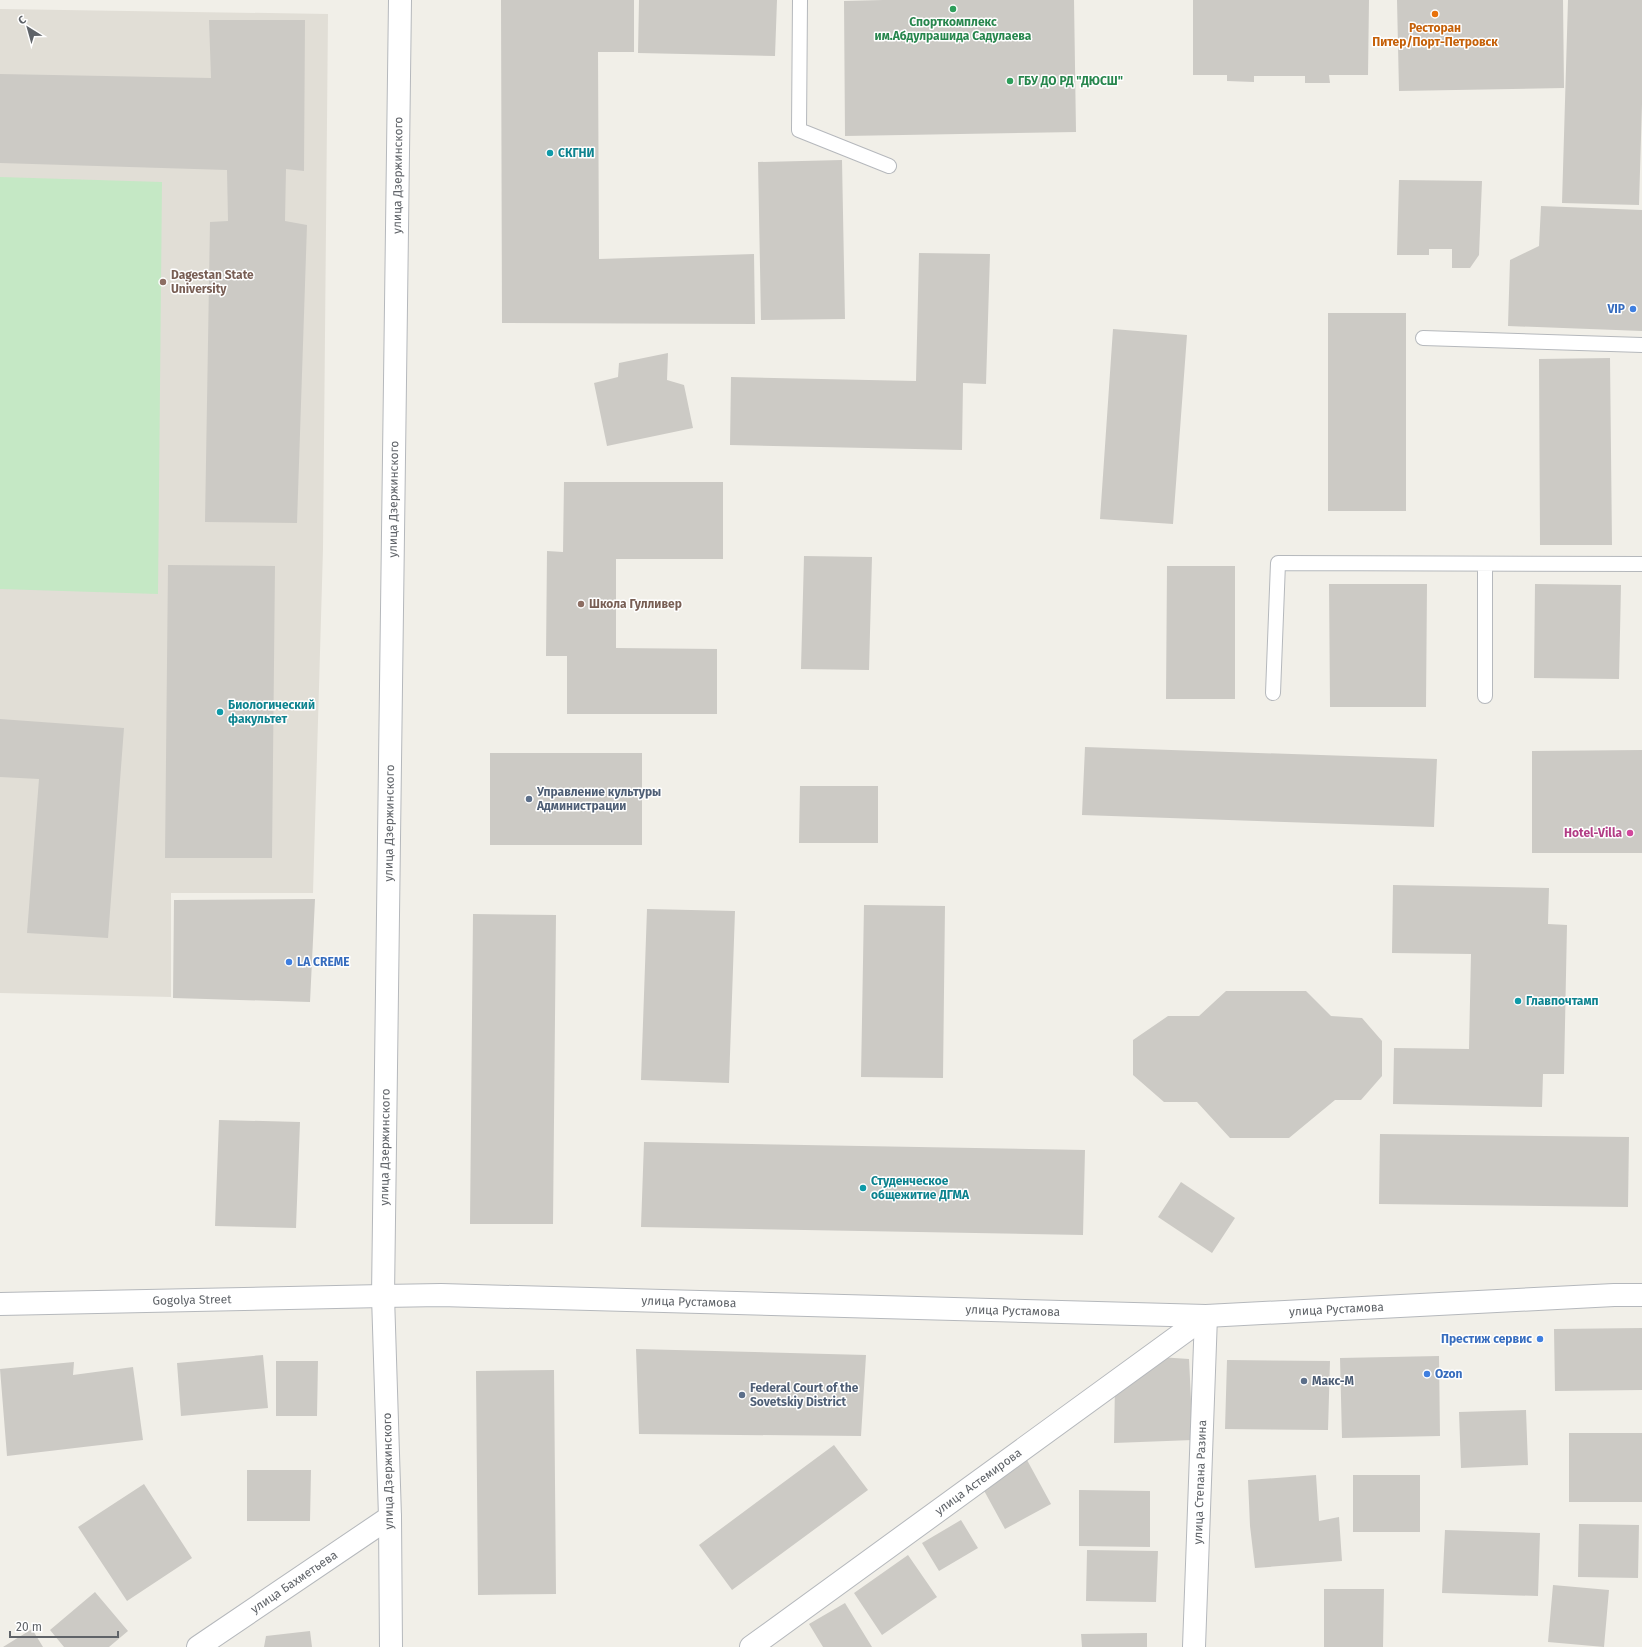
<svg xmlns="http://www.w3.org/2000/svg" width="1642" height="1647" font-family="'Fira Sans',sans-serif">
  <rect width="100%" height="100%" fill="#f1efe8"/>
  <!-- education -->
  <path fill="#e1ded6" d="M0,9L328,14L323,549L313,893H171V997L0,993Z"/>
  <!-- green -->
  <path fill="#c5e8c5" d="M0,177L162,182L158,594L0,589Z"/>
  <!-- building -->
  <path fill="#cccac5" d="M501,0H634V52H598L599,259L754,254L755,324L502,323Z
    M639,0H777L775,56L638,53Z
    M883,0H1074L1076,132L845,136L844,1Z
    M1193,0H1369L1368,75H1329L1330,83H1305V76H1254V82L1227,81V75H1193Z
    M1397,0H1563L1564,88L1399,91Z
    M1568,0H1642V104L1639,205L1562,203Z
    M209,20H305L304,171L286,169L285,221L307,225L297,523L205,522L210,222L228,221L227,170L0,163V74L211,78Z
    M842,160L845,319L761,320L758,162Z
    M1399,180L1482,181L1479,255L1470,268H1452V249H1429V255H1397Z
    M1541,206L1642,210V331L1508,326L1510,260L1539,246Z
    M919,253L990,254L986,384L963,383L962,450L730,445L731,377L916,381Z
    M1328,313H1406V511H1328Z
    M1113,329L1187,335L1173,524L1100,519Z
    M668,353L667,380L684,385L693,428L607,446L594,383L618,377L619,363Z
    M1610,358L1612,545H1540L1539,359Z
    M564,482H723V559H616V648L717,649V714H567V656H546L547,551L563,552Z
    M804,556L872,557L869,670L801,669Z
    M168,565L275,566L272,858H165Z
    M1167,566H1235V699H1166Z
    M1329,584H1427L1426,707H1330Z
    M1535,584L1621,585L1619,679L1534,678Z
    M0,719L124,728L108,938L27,933L39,779L0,777Z
    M1085,747L1437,759L1434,827L1082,815Z
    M1642,750V853H1532V751Z
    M490,753H642V845H490Z
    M800,786H878V843H799Z
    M1393,885L1549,888L1548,924L1567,925L1564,1074H1543L1542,1107L1393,1104L1394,1048L1469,1049L1471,954L1392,953Z
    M315,899L310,1002L173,998L174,900Z
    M864,905L945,906L943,1078L861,1077Z
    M647,909L735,911L729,1083L641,1080Z
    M473,914L556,915L553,1224H470Z
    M1226,991H1306L1331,1016L1362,1018L1382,1041V1076L1361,1100H1335L1289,1138H1230L1197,1102H1164L1133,1075V1040L1168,1016H1199Z
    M219,1120L300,1122L296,1228L215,1226Z
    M1380,1134L1629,1137L1628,1207L1379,1204Z
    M644,1142L1085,1150L1083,1235L641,1227Z
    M1181,1182L1235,1218L1212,1253L1158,1217Z
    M1642,1328V1390L1555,1391L1554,1329Z
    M636,1349L866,1355L861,1436L639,1434Z
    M263,1355L268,1408L181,1416L177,1363Z
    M1439,1356L1440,1436L1342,1438L1340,1358Z
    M1159,1357L1189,1359L1193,1440L1114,1443L1115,1384Z
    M1227,1360L1330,1361L1328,1430L1225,1429Z
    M276,1361H318L317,1416H276Z
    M74,1362L73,1375L133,1367L143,1440L7,1456L0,1369Z
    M554,1370L556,1594L478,1595L476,1371Z
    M1526,1410L1528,1465L1461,1468L1459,1412Z
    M1569,1433H1642V1502H1569Z
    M834,1445L868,1490L732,1590L699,1545Z
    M1027,1460L1051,1504L1005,1529L981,1485Z
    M247,1470H311L310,1521H247Z
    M1316,1475L1319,1521L1339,1517L1342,1561L1255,1568L1250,1526L1248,1480Z
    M1353,1475H1420V1532H1353Z
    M144,1484L192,1558L127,1601L78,1527Z
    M1079,1490L1150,1491V1547L1079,1546Z
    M961,1520L978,1548L939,1571L922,1543Z
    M1579,1524L1639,1525L1638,1578L1578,1577Z
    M1445,1530L1540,1533L1538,1596L1442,1593Z
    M1087,1550L1158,1551L1156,1602L1086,1601Z
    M908,1555L937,1597L882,1635L854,1593Z
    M1553,1585L1609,1590L1604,1647L1548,1642Z
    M1324,1589H1384L1383,1647H1324Z
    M95,1592L128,1631L109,1647H64L50,1630Z
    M845,1603L872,1647H823L809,1624Z
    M32,1629L43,1647H3Z
    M310,1631L312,1647H264L266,1636Z
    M1147,1633V1647H1082L1081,1634Z"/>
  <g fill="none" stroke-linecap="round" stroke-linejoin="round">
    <!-- service casing -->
    <g stroke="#b5b8bc" stroke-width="16">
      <path id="service" d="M800,0L799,130L889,166
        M1423,338L1642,345
        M1273,693L1278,563L1642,564
        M1485,696V564"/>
    </g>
    <!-- minor casing -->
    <g stroke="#b5b8bc" stroke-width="24">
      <g id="minor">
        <path id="s1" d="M383,1296L441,1295L1206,1316L1614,1295H1642"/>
        <path id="s2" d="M198,1647L390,1517"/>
        <path id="s3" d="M751,1647L1206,1316"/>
        <path id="s4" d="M1194,1647L1206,1316"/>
      </g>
    </g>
    <!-- tertiary casing -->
    <g stroke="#b5b8bc" stroke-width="24">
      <g id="tertiary">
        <path id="s5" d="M0,1304L383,1296"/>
        <path id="s6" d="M391,1647L390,1517L383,1296L400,0"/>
      </g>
    </g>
    <!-- service -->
    <use href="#service" stroke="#fff" stroke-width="14"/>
    <!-- minor -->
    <use href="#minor" stroke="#fff" stroke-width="22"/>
    <!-- tertiary -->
    <use href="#tertiary" stroke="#fff" stroke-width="22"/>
  </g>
  <!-- markers -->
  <g fill="#2e9e5b" stroke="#fff" stroke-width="1.5">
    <circle cx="953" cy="9" r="4"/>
    <circle cx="1010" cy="81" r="4"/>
  </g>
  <circle fill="#e8710a" stroke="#fff" stroke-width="1.5" cx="1435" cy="14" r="4"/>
  <g fill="#0f9aa8" stroke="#fff" stroke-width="1.5">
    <circle cx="550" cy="153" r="4"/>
    <circle cx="220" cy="712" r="4"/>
    <circle cx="1518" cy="1001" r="4"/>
    <circle cx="863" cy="1188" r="4"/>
  </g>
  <g fill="#8d6e63" stroke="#fff" stroke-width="1.5">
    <circle cx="163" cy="282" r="4"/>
    <circle cx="581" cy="604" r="4"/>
  </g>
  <g fill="#3f7fe0" stroke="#fff" stroke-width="1.5">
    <circle cx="1633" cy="309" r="4"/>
    <circle cx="289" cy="962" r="4"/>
    <circle cx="1540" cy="1339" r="4"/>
    <circle cx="1427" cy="1374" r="4"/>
  </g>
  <g fill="#5c6f8a" stroke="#fff" stroke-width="1.5">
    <circle cx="529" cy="799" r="4"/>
    <circle cx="1304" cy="1381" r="4"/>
    <circle cx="742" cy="1395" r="4"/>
  </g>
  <circle fill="#d1479c" stroke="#fff" stroke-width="1.5" cx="1630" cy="833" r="4"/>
  <g text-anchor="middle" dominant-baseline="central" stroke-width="3" stroke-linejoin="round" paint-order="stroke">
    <!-- leisure labels -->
    <g font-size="12" font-weight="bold" fill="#27864d" stroke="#fff">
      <text x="953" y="22">Спорткомплекс<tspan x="953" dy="14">им.Абдулрашида Садулаева</tspan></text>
      <text x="1018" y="81" text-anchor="start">ГБУ ДО РД "ДЮСШ"</text>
    </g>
    <!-- food labels -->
    <g font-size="12" font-weight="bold" fill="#c56008" stroke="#fff">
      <text x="1435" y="28">Ресторан<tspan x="1435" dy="14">Питер/Порт-Петровск</tspan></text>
    </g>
    <!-- culture labels -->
    <g font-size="12" font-weight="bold" fill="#0d838f" stroke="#fff" text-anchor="start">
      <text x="558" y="153">СКГНИ</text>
      <text x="228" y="705">Биологический<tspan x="228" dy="14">факультет</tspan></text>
      <text x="1526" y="1001">Главпочтамп</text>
      <text x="871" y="1181">Студенческое<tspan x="871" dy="14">общежитие ДГМА</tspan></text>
    </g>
    <!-- street labels -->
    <g font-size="12" fill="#5f6368" stroke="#fff">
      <text stroke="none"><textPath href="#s6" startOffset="1472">улица Дзержинского</textPath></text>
      <text stroke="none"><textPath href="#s6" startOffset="1148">улица Дзержинского</textPath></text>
      <text stroke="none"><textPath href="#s6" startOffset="824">улица Дзержинского</textPath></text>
      <text stroke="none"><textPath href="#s6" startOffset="500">улица Дзержинского</textPath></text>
      <text stroke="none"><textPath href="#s5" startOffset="192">Gogolya Street</textPath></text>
      <text stroke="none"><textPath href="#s1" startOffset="306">улица Рустамова</textPath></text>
      <text stroke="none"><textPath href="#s1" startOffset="954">улица Рустамова</textPath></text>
      <text stroke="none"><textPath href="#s1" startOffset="630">улица Рустамова</textPath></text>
      <text transform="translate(388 1471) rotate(-91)">улица Дзержинского</text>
      <text stroke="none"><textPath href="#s3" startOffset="281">улица Астемирова</textPath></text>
      <text stroke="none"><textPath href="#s4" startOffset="165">улица Степана Разина</textPath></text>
      <text stroke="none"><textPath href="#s2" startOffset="116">улица Бахметьева</textPath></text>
    </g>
    <!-- education labels -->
    <g font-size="12" font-weight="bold" fill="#785e54" stroke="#fff" text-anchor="start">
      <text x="171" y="275">Dagestan State<tspan x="171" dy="14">University</tspan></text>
      <text x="589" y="604">Школа Гулливер</text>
    </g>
    <!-- shop labels -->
    <g font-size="12" font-weight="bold" fill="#366cbe" stroke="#fff" text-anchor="end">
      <text x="1625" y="309">VIP</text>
      <text x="297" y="962" text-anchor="start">LA CREME</text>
      <text x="1532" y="1339">Престиж сервис</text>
      <text x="1435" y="1374" text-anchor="start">Ozon</text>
    </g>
    <!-- service labels -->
    <g font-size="12" font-weight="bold" fill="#4e5e75" stroke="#fff" text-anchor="start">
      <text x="537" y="792">Управление культуры<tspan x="537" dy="14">Администрации</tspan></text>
      <text x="1312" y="1381">Макс-М</text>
      <text x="750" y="1388">Federal Court of the<tspan x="750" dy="14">Sovetskiy District</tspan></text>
    </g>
    <!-- hotel labels -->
    <g font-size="12" font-weight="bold" fill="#b23c85" stroke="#fff" text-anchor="end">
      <text x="1622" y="833">Hotel-Villa</text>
    </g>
  </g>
  <!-- north arrow -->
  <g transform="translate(28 28) rotate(323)" stroke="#ffffff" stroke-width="3" paint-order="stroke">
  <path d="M0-3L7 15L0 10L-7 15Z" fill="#5f6368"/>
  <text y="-6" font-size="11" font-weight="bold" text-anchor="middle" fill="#5f6368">С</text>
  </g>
  <!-- scale -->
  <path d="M10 1631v6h108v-6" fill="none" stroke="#5f6368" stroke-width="2"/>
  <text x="16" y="1631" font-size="12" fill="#5f6368" stroke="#ffffff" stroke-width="3" paint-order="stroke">20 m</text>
</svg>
